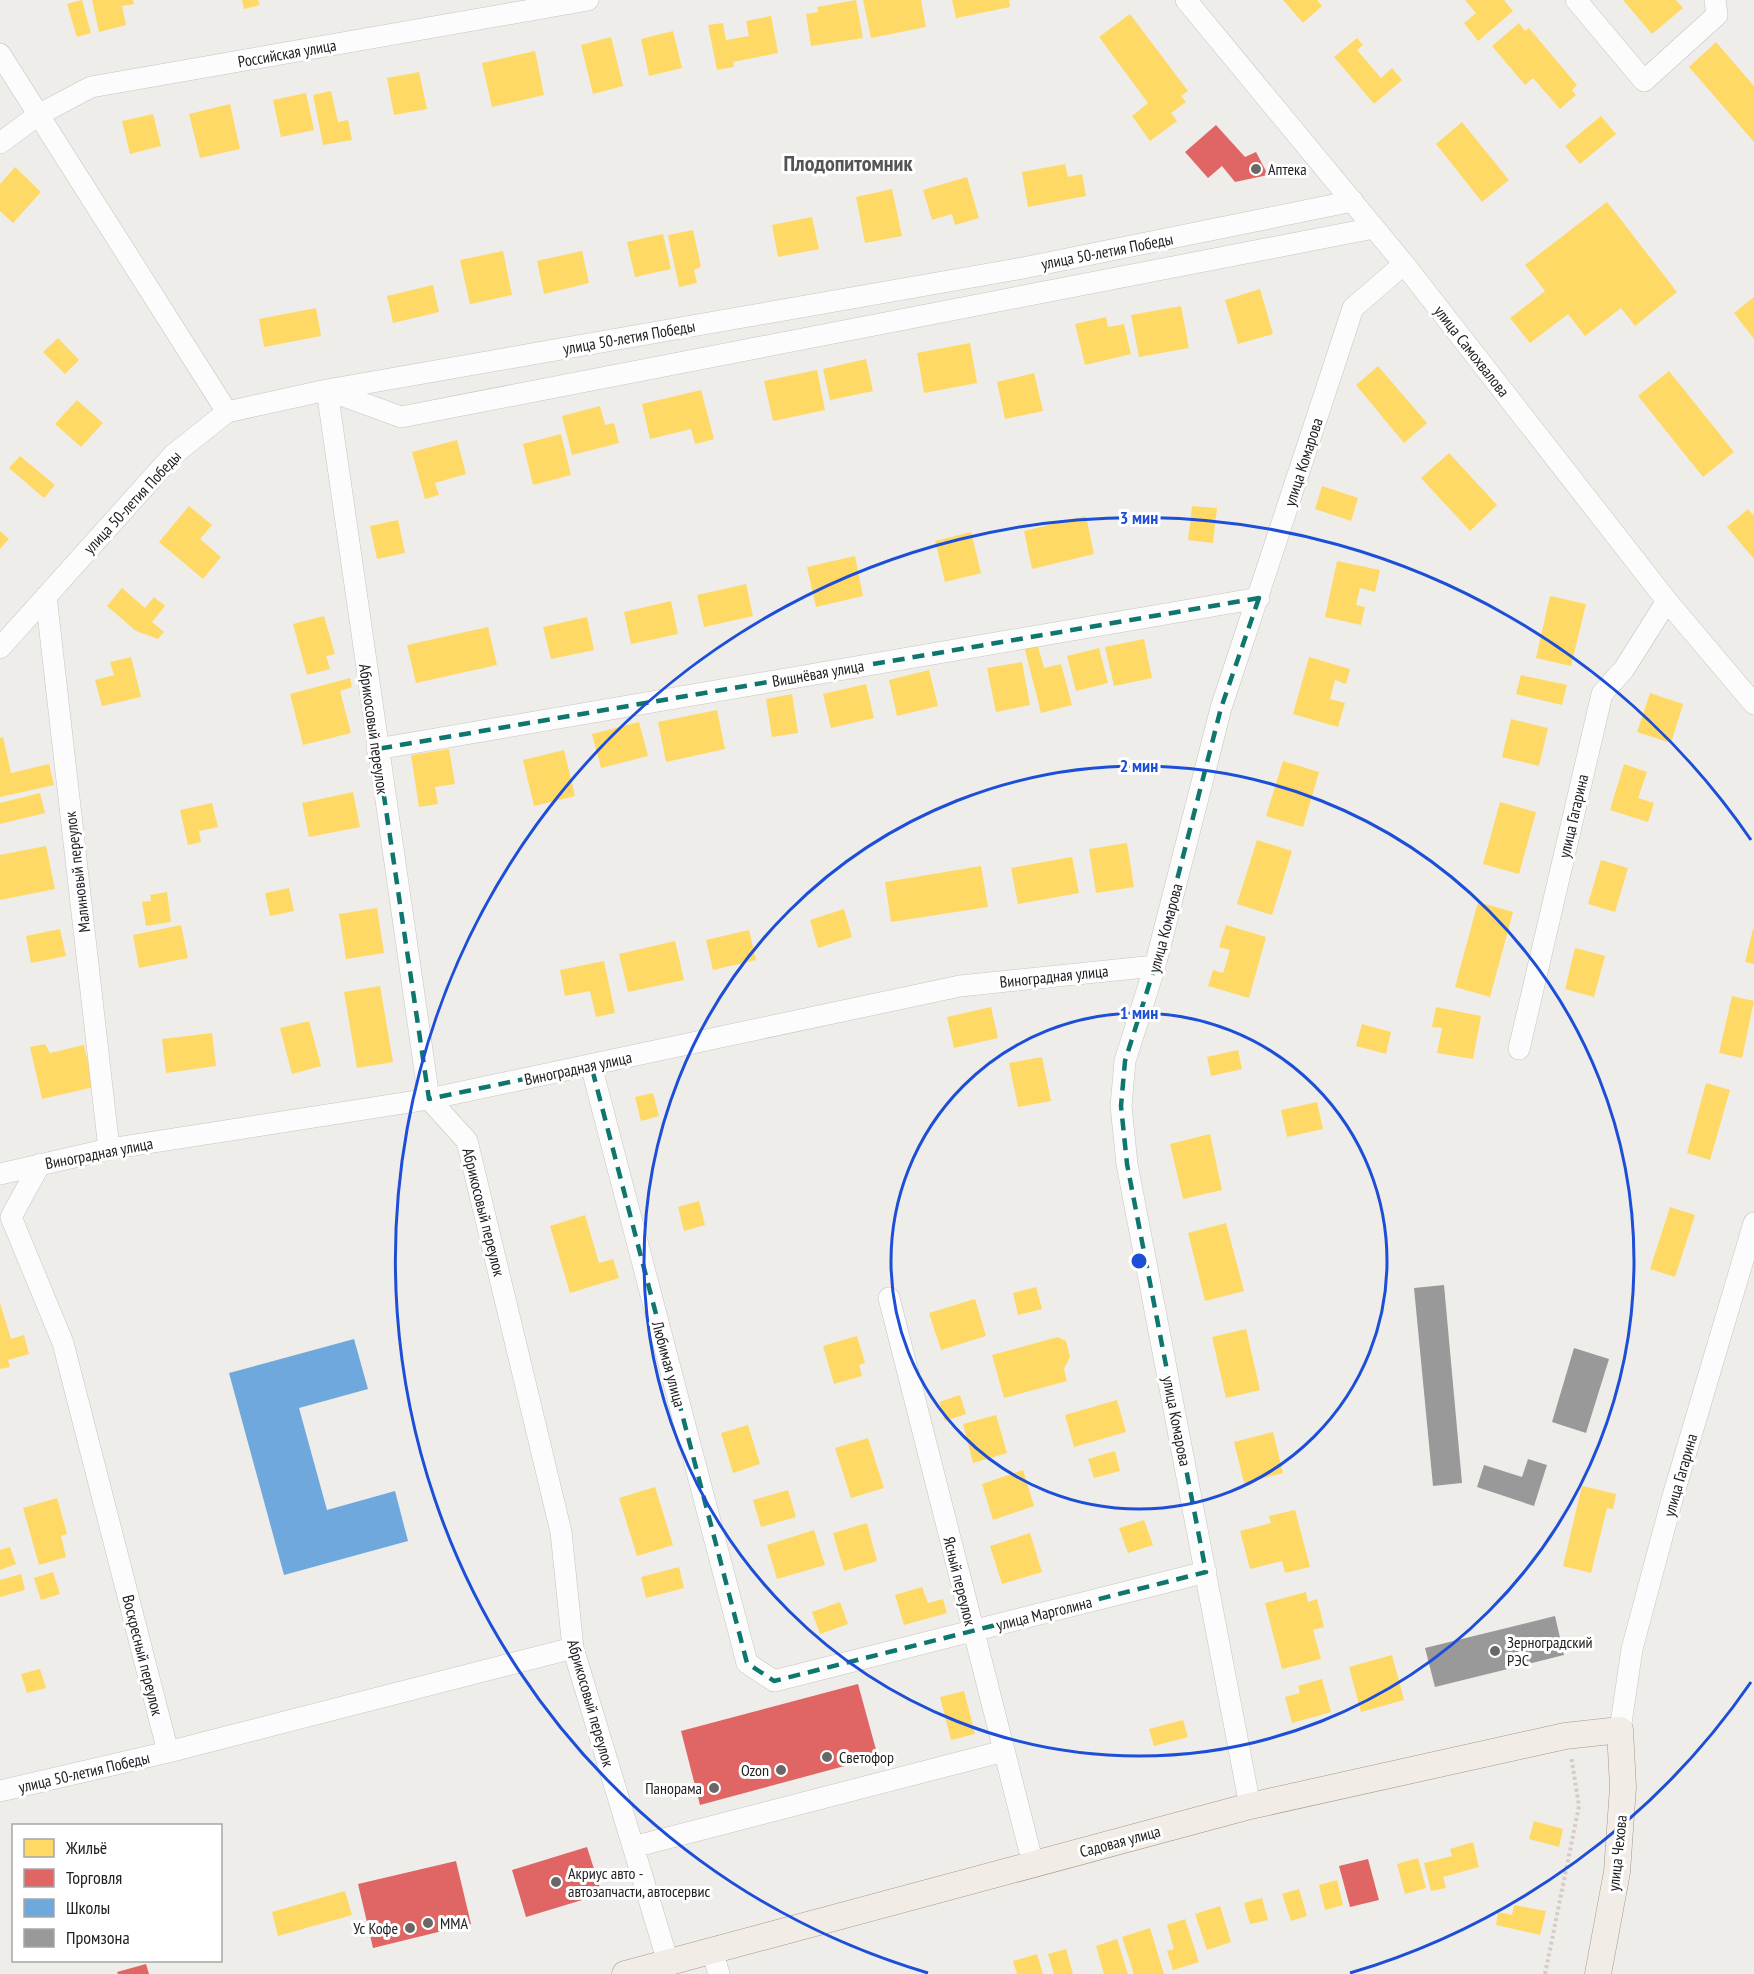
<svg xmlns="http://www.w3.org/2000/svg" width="1754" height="1974" font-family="'PT Sans Narrow',sans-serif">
  <rect width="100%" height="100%" fill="#efedea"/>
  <!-- homes -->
  <path fill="#ffd966" d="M82,0L91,33L77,37L67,4Z
    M92,0H133L134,4L122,6L126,25L99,32Z
    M242,0H258L260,5L244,9Z
    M856,0L863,38L811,46L806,14L818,12L817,7Z
    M863,0H921L926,27L871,38Z
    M952,0H1009L1010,7L956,18Z
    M1283,0H1317L1322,6L1303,23Z
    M1465,0H1504L1513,11L1478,41L1464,23L1476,13Z
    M1623,0H1676L1683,8L1652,34Z
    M1130,14L1188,91L1181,96L1186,102L1171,113L1177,121L1150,141L1132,116L1148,103L1099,37Z
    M771,16L778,53L733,62L734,67L717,70L708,25L723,23L726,40L749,36L746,21Z
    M1519,23L1525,31L1529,28L1577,85L1572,90L1576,95L1560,109L1533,78L1525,85L1492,46Z
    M673,31L682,68L649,76L641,39Z
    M611,37L623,86L593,94L581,45Z
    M1357,38L1363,45L1357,50L1381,78L1392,68L1402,80L1374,104L1334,57Z
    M1716,42L1754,86V142L1689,67Z
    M535,51L544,95L492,107L482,63Z
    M419,72L427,109L394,115L387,78Z
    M331,91L338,122L348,120L352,140L323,145L313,95Z
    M306,93L314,130L281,137L273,100Z
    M230,104L240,149L200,158L189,114Z
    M153,114L161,146L130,154L122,121Z
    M1601,116L1616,134L1580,164L1565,146Z
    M1462,122L1509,180L1482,202L1436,144Z
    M1065,164L1068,177L1082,174L1086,196L1028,207L1022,172Z
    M15,167L41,192L13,223L0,211V184Z
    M967,177L979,218L955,225L952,214L932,220L923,190Z
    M892,189L902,236L865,243L856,197Z
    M1607,202L1677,292L1635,326L1621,308L1585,336L1568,314L1530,343L1510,318L1545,291L1525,265Z
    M812,217L819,249L778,257L772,225Z
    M693,230L701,267L694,270L697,283L679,287L668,235Z
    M663,234L671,269L635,277L627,242Z
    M503,251L512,295L470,304L460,260Z
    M582,251L589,283L544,294L537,261Z
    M433,285L439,312L393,323L387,296Z
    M1260,289L1273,334L1238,344L1225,300Z
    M1754,297V339L1734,313Z
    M1181,306L1189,348L1139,357L1131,315Z
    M316,308L321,336L264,347L259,319Z
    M1106,317L1108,327L1124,324L1131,354L1085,365L1075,324Z
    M58,338L79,360L65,374L43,352Z
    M970,343L977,383L924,393L917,353Z
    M866,359L873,391L830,400L823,369Z
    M1378,366L1427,423L1404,443L1356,385Z
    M817,370L825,410L773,421L764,381Z
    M1669,371L1734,452L1703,477L1638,396Z
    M1034,373L1043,411L1005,419L997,382Z
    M701,390L714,439L695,444L691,429L650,439L642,404Z
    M77,400L103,423L81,447L55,424Z
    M600,406L605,425L614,423L619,443L572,455L562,416Z
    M561,434L571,475L533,485L523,444Z
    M457,440L466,474L435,483L439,495L425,499L412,452Z
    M1449,453L1497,505L1470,531L1421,478Z
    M20,456L55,485L44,498L9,468Z
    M1322,486L1358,498L1351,521L1315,509Z
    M189,506L212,525L200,539L221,557L203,579L159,542Z
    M1192,506L1217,508L1213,543L1188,540Z
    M1748,509L1754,516V559L1727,527Z
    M1086,516L1094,554L1032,569L1024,531Z
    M398,520L405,553L377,559L370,526Z
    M0,531L9,539L0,549Z
    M971,532L981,573L945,582L935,541Z
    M855,556L863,596L816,607L807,567Z
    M1337,561L1380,570L1375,592L1360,588L1356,605L1365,607L1361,625L1325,617Z
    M746,584L753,616L704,627L697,595Z
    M122,588L145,608L154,597L165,606L152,622L164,632L158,639L136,631L107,606Z
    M1550,596L1586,604L1571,666L1536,658Z
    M671,601L678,634L631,644L624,612Z
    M324,616L335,654L326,656L330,669L307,675L293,624Z
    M587,617L594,650L551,659L543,627Z
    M488,627L497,665L416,683L407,645Z
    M1144,639L1152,678L1114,686L1105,647Z
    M1037,643L1044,668L1061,664L1072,705L1041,713L1024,646Z
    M1099,648L1108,683L1076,691L1067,656Z
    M131,657L141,697L102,706L95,680L114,675L110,662Z
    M1309,657L1350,669L1346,684L1335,680L1330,699L1345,703L1338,727L1293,714Z
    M1022,662L1030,705L996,712L987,668Z
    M929,670L938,706L897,716L889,680Z
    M1521,675L1567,685L1562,705L1516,694Z
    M350,678L352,687L340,691L351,733L303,745L290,694Z
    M866,684L874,718L831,728L823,694Z
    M1650,693L1683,704L1671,743L1637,732Z
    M792,694L798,733L772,737L766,699Z
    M717,710L725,749L666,762L658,722Z
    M1511,719L1548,728L1539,766L1502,757Z
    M639,722L648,756L601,768L592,734Z
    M3,737L11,773L49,764L54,785L0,797V738Z
    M449,749L455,784L435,787L438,804L419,807L411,755Z
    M564,750L575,796L534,806L523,760Z
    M1283,761L1319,772L1303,827L1266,816Z
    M1624,764L1647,772L1638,798L1654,803L1648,822L1610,810Z
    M353,792L360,827L309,837L302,803Z
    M40,793L45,813L0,824V803Z
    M1500,802L1536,812L1519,874L1483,864Z
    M212,803L218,827L199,831L201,842L188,845L180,810Z
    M1257,840L1292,851L1272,915L1237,904Z
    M1127,843L1134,887L1096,893L1089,849Z
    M46,846L55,889L0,900V855Z
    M1072,857L1079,893L1018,904L1011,868Z
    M1601,860L1628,868L1615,912L1588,904Z
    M981,866L988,907L891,922L885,882Z
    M289,888L294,911L270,916L265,893Z
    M167,892L171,922L146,926L142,902L151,901L150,895Z
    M1478,902L1513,912L1490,997L1455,987Z
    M377,908L384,953L346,959L339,914Z
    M844,909L852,937L818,948L810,920Z
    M181,925L188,958L139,968L133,935Z
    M1226,925L1266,937L1249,998L1208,986L1213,970L1223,973L1230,950L1219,947Z
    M60,929L66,956L31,963L26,936Z
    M1753,929H1754V964L1745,962Z
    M749,930L756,960L713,970L706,940Z
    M675,941L684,980L628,992L619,954Z
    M1575,948L1605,956L1594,997L1565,989Z
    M604,961L615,1013L596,1017L590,991L565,996L560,970Z
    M380,986L393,1062L357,1068L344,992Z
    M1732,996L1754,1001L1742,1058L1719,1053Z
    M991,1007L998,1038L954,1048L947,1017Z
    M1436,1007L1481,1016L1473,1059L1437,1053L1442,1028L1432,1027Z
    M309,1021L321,1066L292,1074L280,1028Z
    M1362,1024L1391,1032L1386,1054L1356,1046Z
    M212,1033L216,1066L166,1073L162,1039Z
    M45,1044L50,1053L84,1045L94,1087L42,1099L30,1047Z
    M1238,1050L1242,1069L1211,1076L1207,1057Z
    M1042,1057L1051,1101L1018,1107L1009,1063Z
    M1706,1083L1730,1090L1710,1160L1687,1153Z
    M653,1093L659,1116L641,1121L635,1097Z
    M1317,1102L1323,1129L1287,1137L1281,1110Z
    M1210,1134L1222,1190L1183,1199L1170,1144Z
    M699,1201L705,1225L684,1231L678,1207Z
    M1670,1207L1695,1215L1675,1277L1650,1269Z
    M585,1215L599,1263L613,1259L619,1278L570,1293L550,1226Z
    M1226,1223L1244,1291L1205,1301L1188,1233Z
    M1036,1287L1042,1309L1018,1315L1013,1293Z
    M975,1299L986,1336L941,1350L929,1313Z
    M0,1303L11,1339L24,1335L29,1354L8,1360L10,1367L0,1369Z
    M1246,1329L1260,1390L1226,1398L1212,1337Z
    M857,1336L865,1363L859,1365L862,1376L834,1384L823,1346Z
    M1058,1337L1066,1341L1070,1357L1064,1369L1067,1381L1004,1398L992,1355Z
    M960,1395L966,1414L945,1421L939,1402Z
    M1117,1400L1126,1432L1074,1447L1065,1415Z
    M996,1415L1007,1453L973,1463L963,1424Z
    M748,1425L760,1464L733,1473L721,1433Z
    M1273,1432L1283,1473L1244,1483L1234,1442Z
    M868,1438L884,1488L851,1498L835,1448Z
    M1115,1451L1120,1471L1094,1478L1088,1459Z
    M1023,1470L1034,1506L993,1520L982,1484Z
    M1582,1486L1616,1494L1613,1509L1607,1508L1591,1573L1563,1566Z
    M655,1487L673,1545L637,1556L619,1498Z
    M788,1490L796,1517L761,1527L753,1500Z
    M57,1498L67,1534L61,1536L66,1557L39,1565L23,1508Z
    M1295,1510L1310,1567L1285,1573L1282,1561L1250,1569L1240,1531L1271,1523L1269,1516Z
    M1144,1520L1153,1545L1128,1553L1119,1528Z
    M867,1523L877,1561L844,1571L833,1533Z
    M814,1530L825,1565L777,1579L767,1545Z
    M1030,1533L1042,1572L1002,1584L990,1546Z
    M10,1547L16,1564L0,1570V1550Z
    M679,1567L684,1588L646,1598L641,1577Z
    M53,1572L60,1594L41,1600L34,1578Z
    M21,1574L25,1590L0,1597V1580Z
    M922,1587L928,1603L943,1599L947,1613L904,1625L895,1595Z
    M1306,1592L1308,1602L1317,1599L1324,1627L1313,1630L1321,1659L1282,1669L1265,1603Z
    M840,1602L848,1624L820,1634L812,1612Z
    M1392,1655L1404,1700L1361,1712L1349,1667Z
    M40,1669L46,1688L27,1693L21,1674Z
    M1322,1679L1331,1712L1292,1723L1285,1697L1300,1693L1298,1686Z
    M964,1691L975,1734L951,1740L940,1697Z
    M1183,1720L1188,1737L1154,1746L1149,1729Z
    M1534,1821L1563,1829L1559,1847L1529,1839Z
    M1473,1842L1479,1867L1443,1877L1446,1888L1431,1891L1424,1863L1452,1856L1450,1849Z
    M1418,1858L1426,1888L1405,1894L1397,1864Z
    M1337,1880L1343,1905L1325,1910L1319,1885Z
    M1299,1889L1307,1916L1291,1921L1282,1894Z
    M345,1891L352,1915L278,1936L272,1912Z
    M1262,1898L1268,1920L1250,1924L1244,1903Z
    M1514,1905L1546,1911L1540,1935L1496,1925L1498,1912L1512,1915Z
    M1220,1906L1231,1942L1207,1950L1195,1914Z
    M1185,1919L1199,1962L1173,1970L1167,1951L1174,1949L1167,1925Z
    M1150,1928L1164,1974H1134L1122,1937Z
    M1117,1939L1128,1974H1104L1096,1946Z
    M1066,1949L1073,1974H1054L1048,1954Z
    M1037,1954L1043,1974H1017L1013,1961Z"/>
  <!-- shops -->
  <path fill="#e06666" d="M1216,125L1245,157L1256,152L1268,175L1235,182L1222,166L1208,178L1185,152Z
    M858,1684L878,1757L700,1805L681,1731Z
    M587,1847L602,1894L526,1917L512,1870Z
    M1368,1859L1379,1900L1350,1907L1339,1866Z
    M456,1861L471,1924L373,1948L358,1884Z
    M146,1964L149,1974H118L117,1972Z"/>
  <!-- schools -->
  <path fill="#6fa8dc" d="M354,1339L368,1389L299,1408L327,1510L395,1491L408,1541L284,1575L229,1373Z"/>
  <!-- industry -->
  <path fill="#999" d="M1444,1285L1462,1483L1433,1486L1414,1288Z
    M1574,1348L1609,1359L1586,1433L1552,1422Z
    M1528,1459L1547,1465L1534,1506L1477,1487L1484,1465L1522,1477Z
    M1555,1616L1564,1655L1435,1687L1425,1648Z"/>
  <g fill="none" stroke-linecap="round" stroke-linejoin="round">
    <!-- minor casing -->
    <g stroke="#c5c4c2" stroke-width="22">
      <path id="minor" d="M1186,0L1404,264L1667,601L1754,704
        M1576,0L1644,81L1717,15L1715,0
        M0,54L227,412
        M0,143L38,115L91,87L588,0
        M46,596L109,1149
        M0,648L173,455L227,412L327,390L1023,268L1353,201
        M377,749L1259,598
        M1519,1049L1602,694L1624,669L1667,601
        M591,1065L747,1663L774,1681L1206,1572
        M40,1164L11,1217L63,1343L168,1752L573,1648
        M0,1174L109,1149L429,1099L960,986L1155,966
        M889,1298L1033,1864
        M1620,1730L1632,1649L1673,1496L1754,1223
        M0,1791L168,1752
        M1250,1806L1127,1164L1121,1106L1125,1061L1155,966L1221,708L1353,308L1404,264
        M633,1847L1004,1751
        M712,1950L719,1974
        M668,1962L573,1648L561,1532L467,1141L429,1099L327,390L401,417L1374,228"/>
    </g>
    <!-- major casing -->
    <g stroke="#a59988" stroke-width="27">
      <path id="major" d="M625,1974L1250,1806L1565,1736L1620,1730L1623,1787L1617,1872L1598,1974"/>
    </g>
    <!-- path -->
    <path stroke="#d7cac9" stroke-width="4" stroke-dasharray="3 3" stroke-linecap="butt" d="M1545,1974L1579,1806L1571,1756"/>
    <!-- minor -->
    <use href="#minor" stroke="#fdfcfc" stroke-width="21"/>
    <!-- major -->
    <use href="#major" stroke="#f2ece7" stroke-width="26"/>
  </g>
  <!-- marked area -->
  <path fill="none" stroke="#0f766e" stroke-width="4.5" stroke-dasharray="12 8" stroke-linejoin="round" d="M1259,598L1221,708L1155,966L1125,1061L1121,1106L1127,1164L1206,1572L774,1681L747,1663L591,1065L429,1099L377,749Z"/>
  <!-- distance rings -->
  <g fill="none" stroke="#1d4ed8" stroke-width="3">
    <circle cx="1139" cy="1261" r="248"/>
    <circle cx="1139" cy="1261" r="495"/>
    <path d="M1751 1682A743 743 0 0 1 1350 1973M928 1973A743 743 0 1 1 1751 840"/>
  </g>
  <!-- markers -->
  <g fill="#696867" stroke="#fff" stroke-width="2">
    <circle cx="1256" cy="169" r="6"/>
    <circle cx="1495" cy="1651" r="6"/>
    <circle cx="827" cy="1757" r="6"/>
    <circle cx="781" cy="1770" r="6"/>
    <circle cx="714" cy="1788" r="6"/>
    <circle cx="556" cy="1882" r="6"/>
    <circle cx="428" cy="1923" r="6"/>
    <circle cx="410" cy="1928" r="6"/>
  </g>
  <g text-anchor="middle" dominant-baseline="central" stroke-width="6" stroke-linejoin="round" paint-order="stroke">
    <!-- street labels -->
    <g font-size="16" fill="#212121" stroke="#fff">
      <text transform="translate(287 53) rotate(-10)">Российская улица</text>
      <text transform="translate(1107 251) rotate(-11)">улица 50-летия Победы</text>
      <text transform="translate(629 337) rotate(-10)">улица 50-летия Победы</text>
      <text transform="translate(1472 351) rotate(52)">улица Самохвалова</text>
      <text transform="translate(1303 462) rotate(-72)">улица Комарова</text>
      <text transform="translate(132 502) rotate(-47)">улица 50-летия Победы</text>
      <text transform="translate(818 673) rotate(-10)">Вишнёвая улица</text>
      <text transform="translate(374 729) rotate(82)">Абрикосовый переулок</text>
      <text transform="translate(1573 816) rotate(-77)">улица Гагарина</text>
      <text transform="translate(77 872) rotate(-97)">Малиновый переулок</text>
      <text transform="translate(1165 928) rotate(-75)">улица Комарова</text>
      <text transform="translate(1054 976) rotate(-6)">Виноградная улица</text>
      <text transform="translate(578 1068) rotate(-12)">Виноградная улица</text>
      <text transform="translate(99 1153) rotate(-11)">Виноградная улица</text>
      <text transform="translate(484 1212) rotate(76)">Абрикосовый переулок</text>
      <text transform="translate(669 1364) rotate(75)">Любимая улица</text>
      <text transform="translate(1177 1421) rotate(79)">улица Комарова</text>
      <text transform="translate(1680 1475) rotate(-74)">улица Гагарина</text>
      <text transform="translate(960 1581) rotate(76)">Ясный переулок</text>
      <text transform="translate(1044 1613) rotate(-14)">улица Марголина</text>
      <text transform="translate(143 1655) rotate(76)">Воскресный переулок</text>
      <text transform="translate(591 1703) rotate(74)">Абрикосовый переулок</text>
      <text transform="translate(84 1772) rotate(-13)">улица 50-летия Победы</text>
      <text transform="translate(1120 1841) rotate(-15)">Садовая улица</text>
      <text transform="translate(1617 1853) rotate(-84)">улица Чехова</text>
    </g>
    <!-- poi labels -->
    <g font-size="16" fill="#212121" stroke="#fff" text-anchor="start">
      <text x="1268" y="169">Аптека</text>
      <text x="1507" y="1642">Зерноградский<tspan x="1507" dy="18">РЭС</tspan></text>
      <text x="839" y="1757">Светофор</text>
      <text x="769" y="1770" text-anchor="end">Ozon</text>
      <text x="702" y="1788" text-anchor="end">Панорама</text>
      <text x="568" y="1873">Акриус авто -<tspan x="568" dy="18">автозапчасти, автосервис</tspan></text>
      <text x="440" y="1923">ММА</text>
      <text x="398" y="1928" text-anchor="end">Ус Кофе</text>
    </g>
    <!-- district labels -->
    <g font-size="22" font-weight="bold" fill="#545454" stroke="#fff">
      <text x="848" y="163">Плодопитомник</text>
    </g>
  </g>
  <circle cx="1139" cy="1261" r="9" fill="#1d4ed8" stroke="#fff" stroke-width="3"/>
  <g font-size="18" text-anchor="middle" font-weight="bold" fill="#1d4ed8" stroke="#fff" stroke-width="6" stroke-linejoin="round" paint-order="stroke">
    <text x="1139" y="524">3 мин</text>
    <text x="1139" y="772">2 мин</text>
    <text x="1139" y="1019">1 мин</text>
  </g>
  <!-- legend -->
  <rect x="12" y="1824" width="210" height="138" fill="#ffffff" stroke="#a6a6a6" stroke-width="1.5"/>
  <rect x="24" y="1839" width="30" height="18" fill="#ffd966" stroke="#a6a6a6" stroke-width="1.5"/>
  <text x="66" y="1854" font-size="18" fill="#212121">Жильё</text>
  <rect x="24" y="1869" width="30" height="18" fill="#e06666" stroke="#a6a6a6" stroke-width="1.5"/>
  <text x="66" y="1884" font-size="18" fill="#212121">Торговля</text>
  <rect x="24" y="1899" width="30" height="18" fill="#6fa8dc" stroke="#a6a6a6" stroke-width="1.5"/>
  <text x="66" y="1914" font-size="18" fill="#212121">Школы</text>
  <rect x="24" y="1929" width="30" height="18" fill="#999999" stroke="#a6a6a6" stroke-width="1.5"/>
  <text x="66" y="1944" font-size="18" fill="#212121">Промзона</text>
</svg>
